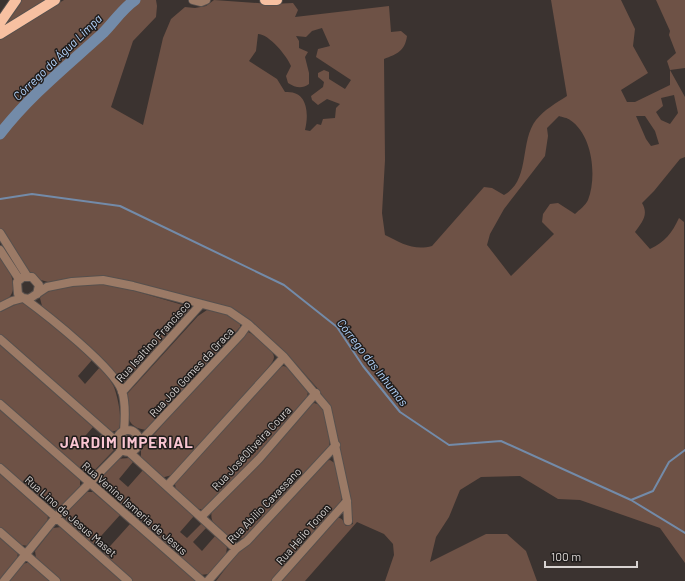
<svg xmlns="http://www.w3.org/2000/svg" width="685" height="581" font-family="Barlow,sans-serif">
  <rect width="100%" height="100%" fill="#3b3330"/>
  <!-- green -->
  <path fill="#6e5246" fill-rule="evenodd" d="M19,0H51L0,32V27Z
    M64,0H156L157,6L156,17L133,41L111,107L143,125L163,38L171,19L185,7L195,8L206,6L214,0L271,4L293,3L298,10L295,17L389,6L391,32L401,31L407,36C405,51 397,54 384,59L385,160L382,213L385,235C401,243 414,251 432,246L484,187L492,188L504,195C531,180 519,142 536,120C544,110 556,103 567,96L551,0H621L635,29L633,46L648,73L621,90L627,102H635L670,85V70L667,61L676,53L669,35L670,31L656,0H685V68L670,70L685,97V157L680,159L654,191L642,203C649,215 642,222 635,232L650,249C665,242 672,233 679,218L684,222L685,563L660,528L580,500L558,499L520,476L481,477L460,490L449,517L436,537L430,562L486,534H507L526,551L537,581H385L394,555L393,544L384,534L357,522L305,581H282L335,518C344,517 342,521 346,526L353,524L350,499L329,407L319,390L286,353L251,321L229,309L201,300L71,279L48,282L41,280L27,270L0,229V37ZM322,28L330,46L318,49L316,57L351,80L345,89L329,79V72L324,70L318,73V77L324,82L323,87L311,96L312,100L318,105L327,99L340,104L336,108L335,118L323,119L321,125L317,124L310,131L305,130C309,114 308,90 285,92L277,79L249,61L256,51L258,34C269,34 287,56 291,66L286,76L288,83C296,88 302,89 309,84V73L305,57L308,52L299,48V41L296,36L306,37L312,31ZM674,95L678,113L670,124L661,120L656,112L663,106L661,98ZM559,116C562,117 568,118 570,120C593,135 597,177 588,200C586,205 579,210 575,214L558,203L550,204L543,214L542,222L554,234L511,276L487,245L490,234L504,209L545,156L548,136L547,128ZM636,116H645L655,131L659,144L651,146L646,139Z
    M0,255C10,270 24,293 0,304Z
    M103,284L132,290L186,306L190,310L189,313L130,380L125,382L119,378L101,359L42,306L40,298L42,295C60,284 82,285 103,284Z
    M21,302L28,304L38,311L92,360L78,376L85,384L100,367C105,372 109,378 113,385C117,392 124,424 118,430L111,432L0,335V312Z
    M207,310L229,315L240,323V327L148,430C124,428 128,414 127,394L198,316Z
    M248,332C255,335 274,349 274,357C274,360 272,362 271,364L239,403L172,475L161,478L141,460V450L191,391Z
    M0,344L93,427L79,443L87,450L102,434L111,443L114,450L92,473L83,472L0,400Z
    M283,366C290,367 303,380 307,387C309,392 307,396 306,400L257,456L203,510L196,508L176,491L175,484L177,480L277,369Z
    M314,403C319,404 322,406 324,410C328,417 331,439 329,446L244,538L232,540C223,532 208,525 212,511L308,406Z
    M0,409L80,479V486L61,508H51L0,463Z
    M120 441a8 8 0 1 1 16 0a8 8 0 1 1-16 0Z
    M129,458L133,462L119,479L128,487L143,470L194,516L180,532L187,538L202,523L207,527L193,542L202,551L216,535L227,546L226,555L209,574L200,575L101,488L99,480L116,459Z
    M330,460L336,464L342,498L340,503L271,581H216L238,552L325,461Z
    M0,471L48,515L47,526L29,546L21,545L0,527Z
    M85,492H93L120,515L93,545L66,521V514Z
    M130,524L195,580V581H133L103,554Z
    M61,527L122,581H61L36,558L35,551L53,528Z
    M0,537L18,552L17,561L0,580Z
    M31,562L51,581H9L22,564Z"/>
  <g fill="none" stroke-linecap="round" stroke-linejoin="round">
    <!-- stream -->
    <path stroke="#738ba9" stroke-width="2" d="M0,199L32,194L120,206L284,285L337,327L363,366L400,412L449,445L501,441L631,500L685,533
      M631,500L653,491L669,462L685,450"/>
    <!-- river -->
    <path stroke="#738ba9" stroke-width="11" d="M0,134C29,96 68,65 103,33C114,22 122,9 135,0"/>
    <!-- minor casing -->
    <g stroke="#57504d" stroke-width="10">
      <path id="minor" d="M193,0L201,2L206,0
        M0,233L27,276
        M0,250L19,279
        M37,294L39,285L32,277H23L17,282L18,294L23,298L29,299L47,287L72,282L103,280L133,286L229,311L248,324L284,357L327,408L347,501L348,521
        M25,299C47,315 114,368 122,391C126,403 125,419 124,431
        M0,307L12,301L23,298
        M0,339L117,442
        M122,392L201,304
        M0,404L202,581
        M117 441a11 11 0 1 1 22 0a11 11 0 1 1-22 0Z
        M138,444L241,334L248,324
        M129,452L236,549
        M0,468L128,581
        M167,486L284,357
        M201,517L259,459L316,393
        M0,532L56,581
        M4,581L56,517L122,450
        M208,581L236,549L247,541L336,445
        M276,581L347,501"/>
    </g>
    <!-- major casing -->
    <g stroke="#57504d" stroke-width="12">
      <path id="major" d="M265,0H277
        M0,23L16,0
        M0,34L55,0"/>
    </g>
    <!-- minor -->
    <use href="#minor" stroke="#9b7a66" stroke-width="8"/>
    <!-- major -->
    <use href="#major" stroke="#f7c0a1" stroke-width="10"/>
  </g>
  <g text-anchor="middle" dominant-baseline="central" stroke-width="3" stroke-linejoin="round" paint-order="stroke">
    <!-- street labels -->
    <g font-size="11" fill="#d8d3d1" stroke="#1f1c1b">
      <text transform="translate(153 341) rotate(-48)">Rua Isaltino Francisco</text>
      <text transform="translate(191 372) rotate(-47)">Rua Job Gomes da Graca</text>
      <text transform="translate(251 448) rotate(-47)">Rua JoséOliveira Coura</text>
      <text transform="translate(264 505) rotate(-46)">Rua Abilio Cavassano</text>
      <text transform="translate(135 508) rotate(41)">Rua Venina Ismeria de Jesus</text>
      <text transform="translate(71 516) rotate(41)">Rua Lino de Jesus Maset</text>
      <text transform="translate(303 534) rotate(-49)">Rua Helio Tonon</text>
    </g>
    <!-- water labels -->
    <g font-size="12" font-style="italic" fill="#b3d3fb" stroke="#1f1c1b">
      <text transform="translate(57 57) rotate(-44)">Córrego da Água Limpa</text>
      <text transform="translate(373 362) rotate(52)">Córrego das Inhumas</text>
    </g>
    <!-- district labels -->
    <g font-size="15" font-weight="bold" letter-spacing="1" fill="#fac6d2" stroke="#1f1c1b">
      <text x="127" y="442">JARDIM IMPERIAL</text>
    </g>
  </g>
  <!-- scale -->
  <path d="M545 561v6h92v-6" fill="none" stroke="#d8d3d1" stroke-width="2"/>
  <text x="551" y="561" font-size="12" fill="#d8d3d1" stroke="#1f1c1b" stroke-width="3" paint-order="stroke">100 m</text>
</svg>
